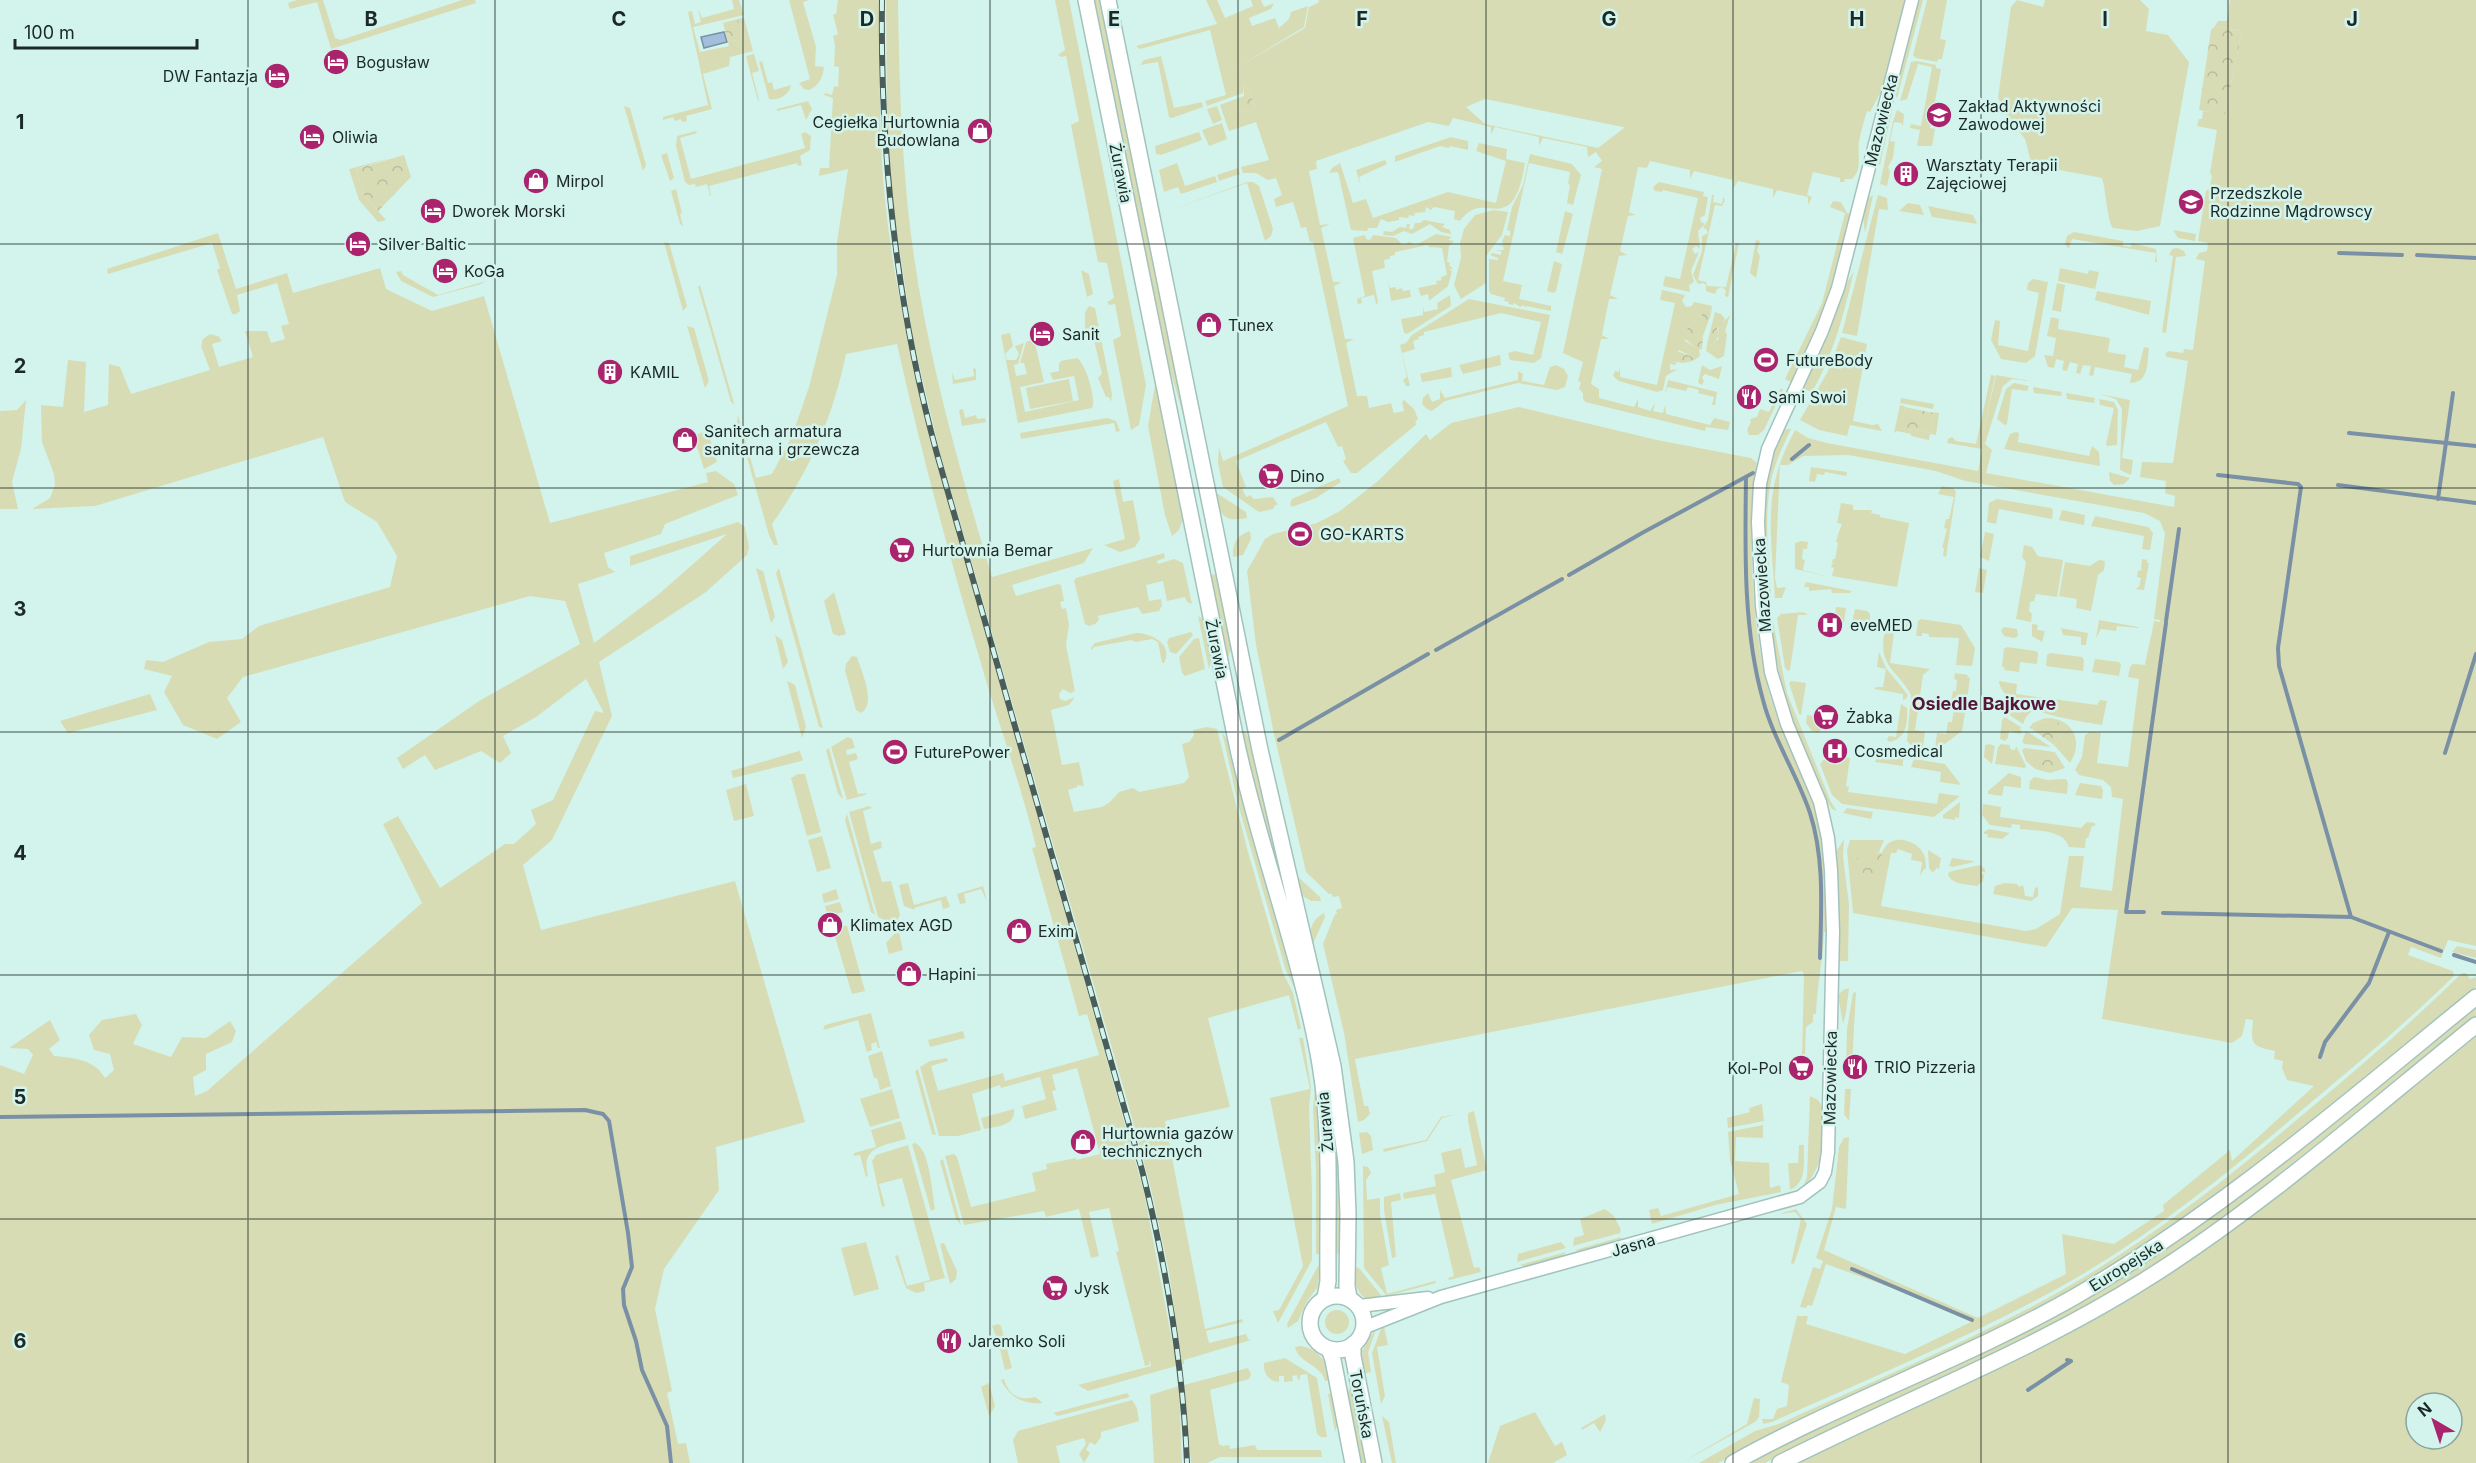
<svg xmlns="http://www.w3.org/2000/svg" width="2476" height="1463" font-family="Inter,sans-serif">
  <defs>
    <pattern id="park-crowns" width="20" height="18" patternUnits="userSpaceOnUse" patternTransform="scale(1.5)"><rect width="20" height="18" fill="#d8dcb5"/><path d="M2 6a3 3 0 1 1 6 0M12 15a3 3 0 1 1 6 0" fill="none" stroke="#b9bd9c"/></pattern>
  </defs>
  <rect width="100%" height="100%" fill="#d2f4ed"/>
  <!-- green -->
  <path fill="#d8dcb5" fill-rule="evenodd" d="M297,0H323L335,38L341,40L462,0H475L476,3L331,49L317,2L290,9L288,3Z
    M732,0H739L744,15L693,27L700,52L729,46L728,42L743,39L738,19L744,18L753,51L730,57L729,66L703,74L712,109L686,116L687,121L682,122L681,119L675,121L673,117L663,120V117L708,105L688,12L692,11L695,24L701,22L698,9L702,18L734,9Z
    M789,0H809L803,2L816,47L815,66L824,67C823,77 819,86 809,90L804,89L799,83L810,79Z
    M838,0H880C880,70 878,140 886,209C895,292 915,373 936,454L1144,1192L1175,1357L1176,1366L1088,1391L1078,1385L1151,1366L1150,1360L1149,1365L1145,1366L1116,1252L1119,1251L1109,1208L1089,1212L1099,1256L1091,1258L1079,1209L1046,1217L1044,1211L964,1225L945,1156L954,1154L957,1157L971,1207L1036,1191L1032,1173L1047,1169L1046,1164L1076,1158V1160L1100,1154L1077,1068L1052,1075L1056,1090L1052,1091L1057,1110L1025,1119L1022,1106L1046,1099L1040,1077L1001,1088L1000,1085L972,1094L981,1130L958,1136H939L920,1067L930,1061L947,1058L948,1061L931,1066L938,1091L1003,1073L1005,1081L1099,1055L1087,1014L1079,1016L1032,848L1036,847C1022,789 1002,734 985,677C952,567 922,456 897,344L846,354C833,417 809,472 772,524L778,545H774L769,535L737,422L738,415L756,478L772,474L792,436L809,387L837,275V242L848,169L819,176L820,168H829L833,98L824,95L825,93L832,95L834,86L838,87L839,67L834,66L835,45L833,36L838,34L833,15L836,14Z
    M886,0H898C899,70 901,139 908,209C921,335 956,457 992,577L1093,548L1084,563L1012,585L1016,596L1058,584L1061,585L1064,601L1060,602L1062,609L1066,608L1069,625L1066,645L1075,691L1070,693L1063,689L1059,694L1060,699L1065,701L1075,697L1069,705L1051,710L1062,765L1079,762L1084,786L1077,785V787L1068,790L1074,812L1102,807L1110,802L1119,792L1133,788L1139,792L1184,783L1189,777L1182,744L1189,742L1194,735L1193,730L1207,727L1217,729L1248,852L1283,973L1293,993L1301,1028L1298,1030L1289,995L1208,1018L1230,1107L1165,1121L1205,1329L1242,1319L1243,1322L1206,1331L1209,1343L1246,1334L1248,1339L1251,1340L1184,1360V1364H1182L1169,1272L1151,1189L1129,1107L940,453L913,339L893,206L887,123Z
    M1055,0H1069L1146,385L1139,425L1131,430L1113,340L1121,336L1115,304L1109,305L1107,302L1114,298L1107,263L1098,262L1071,125L1079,121L1066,56L1061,57L1058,55L1065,50Z
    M1077,0L1183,519L1179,530L1172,536L1165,515L1148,426L1155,385Z
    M1093,0H1101L1203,508L1182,411L1162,342Z
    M1206,0H1217L1225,18L1253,6L1251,0H1261L1264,7L1274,3L1271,9L1249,18L1252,26L1275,18L1279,28L1289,19L1291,12L1308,6L1304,27L1238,67L1305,28L1309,7L1318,3L1319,0H1905L1882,90L1870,112L1867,111C1864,121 1861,131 1859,141C1857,154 1863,169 1852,179H1845L1844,182H1840V178L1813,172L1807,195L1812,197L1808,205V197L1777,190L1773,198V189L1738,181L1733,189V180L1694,171L1690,179V170L1650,161L1647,168L1638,167L1629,212L1636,215L1628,216L1620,251L1627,255L1619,256L1610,295L1618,299H1609L1602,335L1609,339H1601L1591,384L1599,389V398L1634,407L1638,399V407L1650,411L1655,403L1653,411L1663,413L1665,405L1666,414L1710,425L1714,418L1730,422L1728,430L1706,427L1705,431L1585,402L1583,398V393L1579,389L1581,382L1578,381L1583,362L1563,353L1602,169L1594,167L1602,161L1596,152L1588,157L1587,147L1543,138L1539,146V137L1495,127L1491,135V127L1453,118L1449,126L1428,122L1316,161L1317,169L1309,171L1320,225L1330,224L1321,228L1333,282H1342L1334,286L1345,339H1354L1346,343L1357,396H1367L1369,408L1391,403L1394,413L1404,411L1402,402L1404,400L1414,409L1418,419L1415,422L1417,424L1357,473H1351L1343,461L1346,459L1342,446L1338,447L1326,422L1236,461L1246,487L1242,488L1246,497L1250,495L1254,499L1273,497L1278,505H1275L1273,509L1259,512L1223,487L1218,463L1219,447L1223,461L1348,406L1313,242H1310L1306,227L1301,228L1293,202L1276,207L1274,199L1282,195L1276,178L1268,180L1256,173H1243L1241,167L1269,160L1256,122L1229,131L1220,105L1236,99L1240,113L1256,108L1245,83L1243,84V93L1207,106L1205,101L1226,95L1210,30L1140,49L1136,46L1217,24ZM1485,99L1623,127L1624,128L1598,148L1485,124L1466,107Z
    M1919,0H1923L1897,98L1894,93Z
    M1927,0H1947L1940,39L1946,40L1942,59H1938L1937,62L1916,58L1913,55Z
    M2017,0L2043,7L2045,0H2140L2149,9L2146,31L2168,35L2189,62L2160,226L2137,231L2113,228C2107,221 2106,190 2102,178L2043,167L2040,175L2034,173L2025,139L2004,112L1998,97L2011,7Z
    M2230,0H2476V946L2448,940L2441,958L2411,947L2408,955L2453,971L2454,976C2407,1022 2358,1063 2308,1105C2236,1166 2164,1225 2083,1274C1984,1332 1876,1375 1772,1422L1763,1424L1762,1419H1773L1777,1409L1787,1406L1789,1385L1781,1382L1797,1316H1808L1806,1324L1905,1354L1971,1322L1892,1288L1826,1264L1812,1306L1808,1305L1806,1308L1800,1307L1813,1267L1820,1269L1823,1261L1816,1258L1832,1209L1839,1147L1844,1138L1849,1137L1846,1209L1836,1207L1824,1250L1978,1318L2066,1274L2062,1234L2114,1244L2164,1211L2163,1205L2230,1150L2232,1161L2314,1086L2287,1080L2282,1068L2283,1061L2274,1059L2275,1051C2250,1046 2251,1044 2253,1020L2246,1019L2242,1036L2232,1043L2102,1019L2118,910L2072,908L2046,947L1853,913L1847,850L1850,840H1884L1879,852H1870L1863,870L1876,885C1877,873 1878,857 1885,847C1894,833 1919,841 1924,855C1926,859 1926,865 1926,869H1924L1920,876L1922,862L1911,860L1912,854L1898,849L1896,853H1891L1881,906L2026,931L2036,929L2060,914L2069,856H2084L2080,887L2112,891L2123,799L2112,797L2111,787L2103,780L2079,775L2075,770L2082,757L2085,735L2090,732L2101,733L2097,763L2128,767L2139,679L2128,677L2130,667L2133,664L2145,665C2147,650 2152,636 2154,621L2160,622V620L2154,619L2165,534L2160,521L2144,513L1965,481L1936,471L1848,455L1803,456L1788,465H1780L1775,578L1777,588L1786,587L1782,598H1775C1773,559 1766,515 1776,477C1780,461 1787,445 1795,430L1808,438L1827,443L1978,471L1982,449L1947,443L1948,439L1952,437L1956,441L1976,444L1991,375L1995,376L1982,438L1996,375L2030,381L2012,379L2003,386L1985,444L1992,450L1986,473L2174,507L2175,496L2165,493L2166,481L2140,477L2142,462L2173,463L2188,361L2167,357L2165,354L2169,351L2183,353L2184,349L2193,350L2205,261L2196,259L2199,253L2207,251L2208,243L2198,241L2206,191L2209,189L2212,176L2210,173L2217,130L2197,126L2199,119H2202L2203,111L2225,113L2242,31L2215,26L2218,21H2227Z
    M754,54L759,71L752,73L759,100L758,101L746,56Z
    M1161,56L1174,108L1202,102L1203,107L1172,118L1169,117L1158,62L1140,65L1144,60Z
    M762,61L768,83L772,82L774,90L791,85C789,95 779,101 769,99L759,62Z
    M1917,61L1936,65V68L1941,69L1930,128L1935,129L1932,146H1917L1920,130L1910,128L1911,124L1921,126L1932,67L1918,64L1907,99L1900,101L1911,62Z
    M808,101L812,109L806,120L801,105L777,111V109Z
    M624,106L630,108L646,165L643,171Z
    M1217,106L1222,120L1213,124L1207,109Z
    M1897,110L1904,114L1903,126L1901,123L1894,122L1890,141L1895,142L1893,158L1888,167L1890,172L1887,186L1880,184L1893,121Z
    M1892,111L1880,165L1877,164L1889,115Z
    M1222,123L1227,139L1209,146L1202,130Z
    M696,131L697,133L680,138L691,179L805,148L801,134L805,132L811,136L810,150L800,156L802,165L798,166L797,163L709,186L711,195L708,196L710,194L707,184L696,187L695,184L689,185L685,182L676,146L677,136Z
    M1199,132L1202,140L1161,155L1156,154L1155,146Z
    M1451,137L1468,141V150L1450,146L1449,148L1440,146L1395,162V156Z
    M1479,143L1507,149L1506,159L1525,163C1523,175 1519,199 1507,206C1491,215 1478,197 1460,221L1454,219L1455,211L1434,207L1431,210L1426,207L1425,212L1415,213L1414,216L1409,215L1408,218L1399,217V220L1388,222L1381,219L1377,228H1368L1367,231L1351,230L1338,172L1329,173L1332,168L1340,163L1353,203L1366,199L1373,218L1448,192L1496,203L1506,161L1476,151Z
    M667,153L674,178L670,181L661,155Z
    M1530,154L1572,164L1581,175L1573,205L1567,203L1570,185L1568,184L1570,172L1529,163L1503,281L1522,285L1519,299L1551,306V311L1526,306L1525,308L1524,305L1520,307L1514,303L1513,305L1508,304L1509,302L1504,301L1505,298L1491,294L1489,291V259L1498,260V258L1490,255L1492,253L1501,255V251L1494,250H1504L1503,246L1499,245H1504L1502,241L1505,235L1510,236V231L1507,230L1512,207L1523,185Z
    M390,158L356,169L364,195L386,220L378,222L359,200L349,169Z
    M1385,160L1387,164L1359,177L1361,187L1356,170Z
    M1177,163L1185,186L1215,176L1217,182L1181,194L1178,187L1164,192L1159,170Z
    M1238,168L1240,174L1219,181L1217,175Z
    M1247,182H1253L1259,186L1273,229L1271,236L1265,241L1247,183L1167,211Z
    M1659,182L1704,192L1703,196L1708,197L1705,215L1700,218L1701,222L1705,224L1698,231L1700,249L1696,246L1692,249L1695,254L1699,252L1691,271L1694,282L1689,285L1690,292L1663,286L1665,276L1680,279L1698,198L1663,190L1662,192L1655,191L1653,187Z
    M676,189L682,213L680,214L683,226L680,224L671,191Z
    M1712,195H1714L1713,202L1722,204L1723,197L1725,200L1722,206L1715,205L1698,280L1706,282L1707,286L1726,287L1736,243H1739L1728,297L1725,296L1726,291L1722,287L1717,289L1715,294L1706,291V285L1703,283L1698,284L1693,275L1702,251V236L1708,233L1706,229L1703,228L1708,220Z
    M1873,195L1865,233L1863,217L1867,199Z
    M1878,195L1887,198L1888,210L1879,209L1857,336L1842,333Z
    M1833,201L1841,202L1847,213L1851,214L1825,307L1791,382L1785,379L1822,303L1845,213L1830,207Z
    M1908,203L1920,205L1924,215L1899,211Z
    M1928,206L1973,215L1977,224L1932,217Z
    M1494,210L1508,212L1502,235L1486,256V283L1461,299L1454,285L1461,258L1460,243L1464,229L1475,215Z
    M1565,211L1573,214L1562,254L1556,252Z
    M1424,220L1445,224L1442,227L1450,230L1451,234L1441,232L1430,224L1412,234L1404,231L1393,236L1383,235L1384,231L1392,232L1400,227L1406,228L1407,224H1410L1409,229H1413L1415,223H1420Z
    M2173,230L2196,234L2195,241L2178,238Z
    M2074,232L2123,241V246L2131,247L2132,243L2156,249L2157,262H2155L2156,253L2072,239L2069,248H2068L2065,244L2067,236Z
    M218,233L236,289L287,273L293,293L380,268L386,289L432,311L484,296L550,523L708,482L706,473L716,471L734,484L738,495L665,524L661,534L604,553L608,567L615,572L578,584L594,643L659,594L727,534L630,566V556L738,522L745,527L749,547L747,555L706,592L599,662L612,716L552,840L523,865L541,930L735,881L805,1122L716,1147L719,1190L664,1269L655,1309L672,1391L667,1393L678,1444L686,1443L690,1463H0V1065L24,1074L33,1055L28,1049L9,1048L50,1020L60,1040L49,1049L54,1056C74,1058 94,1059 105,1078L114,1070L110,1054L94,1050L89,1035L102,1020L136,1014L142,1025L133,1044L171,1057L182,1037L206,1038L230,1021L236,1031L232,1042L206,1054V1070L193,1077L195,1096L207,1091L422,903L383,824L398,816L440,888L505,844H514L536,824L531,810L553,800L595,711L604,713L586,679L536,717L503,736L511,753L500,763L481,751L435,770L425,755L403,769L397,758L479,701L580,644L565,601L530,596L243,677L227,698L241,722L217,739L183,725L164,692L172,676L144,669L146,660L163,662L209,642L242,639L259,626L390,587L397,556L377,522L345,502L323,437L95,506L32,509L50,498L55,485L54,474L42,442L41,405L63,407L68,360L86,362L84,412L108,405L109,364L120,367L131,394L210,370L201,346L203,339L210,334L218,336L222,341L212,344L219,367L253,357L245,331H267L271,343L285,339L281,326L289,324L277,283L237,295L240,311L236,314H232L217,270L220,268L212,243L108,274L107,269Z
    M1436,234L1452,237L1448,240L1454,241L1449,246L1447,262L1450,263L1449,266L1452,267V269H1449L1452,271L1448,286L1429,301L1428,294L1421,296L1418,288L1437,284L1436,281L1442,280L1441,277L1447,275L1442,248L1429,247L1428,245L1395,252V255L1390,256V259L1384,260L1385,268L1372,271L1378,303L1376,304L1374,295L1361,298L1362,303L1358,304L1357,299L1365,296L1353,238L1365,235L1366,239L1370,240L1373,235L1396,238L1403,245L1409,242L1416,245Z
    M1756,240L1760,241L1757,251L1760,256L1756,278L1750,273Z
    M664,242L669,243L687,306L683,311Z
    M2178,248L2184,251L2186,256L2176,257L2166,333L2162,332L2173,256L2169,255L2172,249Z
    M1554,261L1562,264L1556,291L1554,293L1547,291Z
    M2060,268L2088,274L2089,270L2099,272L2095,289L2058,281Z
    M1081,270L1089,274L1093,294L1087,297Z
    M401,271L403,275L438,295L486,281L481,284L433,297L401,281L396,272Z
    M1854,271C1844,313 1834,354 1812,392L1803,389L1828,334L1845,286Z
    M2033,279L2048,282L2035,356L2026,363L2001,359L1991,340L1995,320L2000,321L1998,345L2028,351L2039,293L2027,290L2028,283Z
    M1388,280L1390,288L1396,287V290L1402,288L1403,291L1410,290L1411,297L1391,301Z
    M2057,283L2065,285L2061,312L2052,310Z
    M700,285L733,400L734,404L731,402L698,287Z
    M1662,290L1685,295L1682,301L1686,307L1692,306L1694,302L1712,306L1711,314L1709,309L1703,307L1702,316L1687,329L1685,341L1699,350L1700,356L1693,361V357L1679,350L1669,361L1676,362V365L1670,364V370L1678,369L1666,376L1663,390L1657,392L1619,381L1613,376L1615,371L1619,372L1620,366V377L1657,385L1675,303L1660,300Z
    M2097,291L2151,301L2149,315L2095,300Z
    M1450,295L1451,306L1407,334L1404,333L1401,319L1423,315V306L1424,312L1438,309L1437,303Z
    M1469,299L1550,315L1541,358L1534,363L1510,360L1508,353L1515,351L1533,355L1541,322L1501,313L1424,332V335L1418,337L1419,339L1413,341L1415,349L1402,353L1410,386H1406L1403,380L1407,377L1400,345L1406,343L1412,335Z
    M1089,306L1095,308L1112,394L1111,402L1109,397H1106L1098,378L1102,374L1091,327L1085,332V312Z
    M1730,315L1725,332L1727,334L1724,356L1718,359L1706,351L1707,344L1715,348L1713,344L1719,338L1718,328Z
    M2051,317L2059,319L2058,329L2110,338L2108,352L2126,355L2124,367L2138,370L2144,347L2149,348C2147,363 2149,383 2130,383L2132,374L2095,367L2093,376L2089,375L2091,366L2083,365L2080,374L2076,373L2078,364L2070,362L2067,371L2062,370L2064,361L2056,359L2054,368L2048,367L2044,355L2053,356L2056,338L2047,336Z
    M687,326L694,328L709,381L705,388Z
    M1010,333L1013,346L1005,354L1007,360H1016L1019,354L1015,346L1024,343L1018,364L1014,365L1016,376L1027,374L1024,363H1020L1026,342L1034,339L1044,382L1020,387L1025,412L1079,400L1074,376L1053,380L1050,373L1059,371V364L1061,361L1077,358C1085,362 1097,400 1092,408L1018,423L1001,335Z
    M1841,337L1867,344L1853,421L1872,425L1878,424L1882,431L1850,425L1847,436L1819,430L1800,420L1828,371Z
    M1500,355L1501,365L1463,374L1459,365Z
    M1556,365L1564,369L1568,376L1565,387L1557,390L1518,383L1445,401L1432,411L1427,409L1422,404L1423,398L1428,393L1432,402L1440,399V390L1445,398L1518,380V371L1523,374L1522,381L1544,385L1550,367Z
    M1702,365L1710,370L1722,366L1719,379L1705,374L1702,377L1704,381L1702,385L1698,383Z
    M1451,367L1452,377L1422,382L1420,374Z
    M973,368L976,369V380L953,384L952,372L955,380L974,376Z
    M1069,379L1073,401L1030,409L1026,388Z
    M1668,380L1717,392L1715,405H1712L1714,397L1698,393L1699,390L1688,387L1686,391L1668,387L1665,394Z
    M2014,383L2029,386L2027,391L2012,389L2007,424L2005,425L1997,419L2006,389Z
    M2033,387L2062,392L2061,396L2034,393Z
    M1781,388L1783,390L1764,430L1758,435H1749L1747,430L1751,422L1750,419L1757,417L1760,409L1769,412Z
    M2066,393L2095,398L2094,403L2067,399Z
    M2100,394L2130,400L2122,458L2133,460L2131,475L2120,470L2122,409L2116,399Z
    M1901,398L1934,404L1933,409L1900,403Z
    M2099,399L2114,402L2118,410L2117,445L2107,446L2106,444L2114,408L2100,405Z
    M26,400L21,449L12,482L18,509H0V411L17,410Z
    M1900,405L1905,406L1902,428L1931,433L1934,412L1939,413L1936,435L1930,434L1929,440L1911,436V434L1897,431L1894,433Z
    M1519,407L1657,440L1751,458L1757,463C1747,531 1751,632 1771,699C1782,736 1802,769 1814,805C1827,846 1826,890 1827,932H1824C1823,960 1817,986 1816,1014H1813V1022L1806,1027L1805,1054L1802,1055L1804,975L1802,971L1355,1059L1364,1106H1368L1370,1114L1364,1120L1358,1122L1344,1033L1323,944L1335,914H1337L1336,910L1342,908L1339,896L1333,897L1332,894H1329L1306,872L1274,734L1256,645L1247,571L1265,539L1273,534L1317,523L1340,511L1378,481L1426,434L1430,440L1451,423Z
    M963,409L965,418L976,415L977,419L985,418L986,422L962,426L959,410Z
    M1107,418L1116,421L1120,431L1116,432L1114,423L1021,439L1020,433Z
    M1786,429H1791C1784,444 1776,460 1772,477C1763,514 1769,557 1771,595L1767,589C1765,553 1757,454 1786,429Z
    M704,432L709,435L717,462L704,469L694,437H687Z
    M2016,432L2019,433L2018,442L2089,456L2092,446L2099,452L2100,466L2004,449L2010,434Z
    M1811,467L1847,472L1846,476L1825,472L1824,475L1817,474L1815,482L1809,481Z
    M2109,472L2130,478L2124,484L2114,485L2110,481Z
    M1339,478L1341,482L1316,498L1292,507L1290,504L1292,499Z
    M1119,479L1123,502L1133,500L1140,539L1135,547L1120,552L1104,545L1125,539L1113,481Z
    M1942,486L1953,488L1956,492L1946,557L1943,556L1944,548H1942L1947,529L1944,528L1946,519H1949L1954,497L1938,494Z
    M1215,492L1246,512L1247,518C1222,523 1220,514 1215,492Z
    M1997,499L2051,508L2053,510L2052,519L1999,509L1996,524L1987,522L1989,503Z
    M1841,503L1853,505V510H1872L1871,513L1880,515V517L1909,523L1897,587L1832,576L1834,568L1831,567L1832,564H1835L1832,563L1833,559H1835L1838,543L1836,542L1837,538H1839L1837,537L1842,524L1837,523Z
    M2062,510L2085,515L2084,525L2059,520Z
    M2095,516L2148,527L2153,533L2150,550L2142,549L2144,536L2091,526Z
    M1250,531L1251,539L1243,555L1233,557C1232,544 1237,535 1250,531Z
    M1985,532L1994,534L1989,561L1980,557Z
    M1801,541L1808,542L1807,549H1803L1802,559L1805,560L1803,570L1826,576L1795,569V543Z
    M2024,545L2032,547L2038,556L2063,560L2057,597L2036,594L2034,601L2030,602L2029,611L2032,614L2031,622L2016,619L2026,562L2022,557Z
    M1164,553L1165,558L1157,561L1158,564L1174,559L1183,563L1192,604L1187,602L1185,597L1167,601L1163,581L1146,585L1149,601L1161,599L1162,605L1159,611L1142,614L1138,607L1098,616L1099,620L1095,624L1089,626L1085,624L1074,581L1076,578Z
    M2142,559L2148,560L2146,562L2149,563L2144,590L2135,589L2139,587L2141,578L2137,577L2138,570L2141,571Z
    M2099,560L2105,561L2104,570L2098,575L2091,611L2076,608L2077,599L2059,596L2065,562L2090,566Z
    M756,568L763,571L775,617L771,623Z
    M779,568L823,728L819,727L776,573Z
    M1979,568L1987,570L1983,593L1975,592Z
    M1218,574L1231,642V650L1226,661L1209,575Z
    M1806,582L1852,591L1850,593H1832L1831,589L1809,591V587H1804Z
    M834,592L846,634L839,636L833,634L824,601Z
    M1836,607L1846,608L1844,622L1834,621Z
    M1855,609L1867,611L1870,614V628H1864V625L1852,623Z
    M1803,612L1808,615H1798L1790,670L1788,671L1785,668L1777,618L1781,614Z
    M1198,616L1205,620L1212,657L1209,669Z
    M1772,617L1787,693L1831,802L1837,811L1832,809L1826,800L1783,695L1770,624Z
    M1906,617L1911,620L1909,631L1901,630L1900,633H1894L1890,663L1930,669L1923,675L1915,730L1925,732L1923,747L1911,745L1907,741L1911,695C1897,669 1879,668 1884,635Z
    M1921,619L1961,625L1975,648L1972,666L1956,665L1959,638L1929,637V634L1922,633V636H1916L1918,621Z
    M2099,620L2138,627L2139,628L2117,626L2116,631L2101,629L2096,638Z
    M2032,624L2038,625L2037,630L2045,631L2042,642L2032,636Z
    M2004,627L2017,629L2018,636L2014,638L2004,636L2001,631Z
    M2061,628L2088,633L2086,645H2081V637L2063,635Z
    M1191,632L1193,635L1176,654L1170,652L1167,642L1169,638Z
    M1136,633C1151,633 1174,644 1164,663H1162L1158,642L1152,639L1136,642L1131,640L1094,647L1092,650L1091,648L1095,643Z
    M775,635L782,640L788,662L783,669Z
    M1199,638L1205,669L1185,676L1182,673L1179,657L1194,639Z
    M2007,647L2036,651L2038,653L2037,664L2020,662L2019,672L2004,670L2005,667H2002L2004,649Z
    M1879,652L1886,668L1908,695L1906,699L1903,700V694L1874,689L1876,687H1883L1886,669L1877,667Z
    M2050,653L2082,657L2084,660L2083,671L2046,666L2047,655Z
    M852,656L857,657C861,671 877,703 861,713L856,710L845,670L846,664Z
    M2095,659L2119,662L2121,665L2119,676L2092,672Z
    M1955,673L1968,675L1967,678L1970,677L1967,701L1964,703L1951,701L1953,691H1956L1957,680L1954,679Z
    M787,681L795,685L806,727L802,738Z
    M1791,681L1806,683L1801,715L1799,714L1789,683Z
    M1999,681L2017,684L2016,694L2097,705L2100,700L2107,701L2102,725C2078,721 2001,710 1999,681Z
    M150,694L157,710L68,733L60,721Z
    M1901,704L1907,708C1908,723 1906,739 1889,742L1887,739L1889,736L1896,737Z
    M2013,705L2032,711L2026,717L2023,724L2008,714Z
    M1954,709L1965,713L1962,731L1938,749L1935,748L1937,733L1946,734L1948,722H1952Z
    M1807,715L1812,716L1817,726H1822L1819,733L1812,731L1806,723Z
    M2005,717L2022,728L2019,729L2022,731L2020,734L2009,731L2008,738L2005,741L2000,739L2002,720Z
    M2045,718C2071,717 2085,740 2070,763L2054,745L2067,728C2055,720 2042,719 2032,729L2029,728L2033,723Z
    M1240,730L1246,733L1252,744L1288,899L1260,812Z
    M2026,731L2051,747L2025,744L2022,742Z
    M1222,732L1230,744L1289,956L1304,1026L1296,991L1286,971L1238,804Z
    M848,737L852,739L855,748L846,750L847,755L856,753L858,759L849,762L858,794L867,793L865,795L847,800L831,747Z
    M1989,744L1995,746L1992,764L1984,757L1985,745Z
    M2001,744L2010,745V749L2015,750L2016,746L2026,766L2025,768L1995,764L1998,747Z
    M829,748L843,799L838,794L826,750Z
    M2025,748L2040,750V759L2035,769L2026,761L2022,750Z
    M799,749L803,760L801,761L733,778L731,771L799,751Z
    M1879,753L1903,757V766L1875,762Z
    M1843,757L1850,758L1846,786L1849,787L1848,792L1937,804L1939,793L1960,796L1934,817L1842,804L1832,795L1820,764L1823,760L1842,761Z
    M1914,759L1945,764L1961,785L1940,782L1941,772L1911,767Z
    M2009,773L2021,777V788L2004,786L2002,796L1988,794V791Z
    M798,774H805L821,832L807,836L791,778Z
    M2034,777L2048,780L2066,779L2068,783L2067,794L2029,789L2030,781Z
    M2080,783L2101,786L2103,790L2102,799L2075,795Z
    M746,784L754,816L734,821L726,790Z
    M1960,802L1959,818L1955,817V820L1943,818V815Z
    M1983,804L2001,807L2000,817L2081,828L2087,822L2095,823V826H2092L2088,838H2086L2085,848L2069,847C2063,829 2036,831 2020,829V825L2012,824L2011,828L1990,825L1982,815Z
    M869,806L872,808L863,811L871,844L881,841L882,848L873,851L882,882L891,881L900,915L897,921L891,923L878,917L849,812Z
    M1847,808L1873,812L1871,819L1843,813Z
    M847,814L875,915L871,912L845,820Z
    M1989,829L2010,833L2002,839L1987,837L1988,834H1984V832Z
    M822,836L831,868L817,872L808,840Z
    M1844,839L1843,857L1849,904L1848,961H1839L1836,852Z
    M1928,850L1941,858L1939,869L1936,868L1935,871L1932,872L1929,868Z
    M1952,858L1973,861L1974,862L1953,867L1949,866Z
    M1980,865L1985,869V873L1982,871L1981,873L1984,875L1983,881L1977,886C1965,884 1949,884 1948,873L1952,871Z
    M1297,876L1320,897L1321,901H1311L1303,896Z
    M908,883L914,905L946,896L950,907L943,909L941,900L914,908L915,910L904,906L899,885Z
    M2004,883L2017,884L2019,887L2023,885L2025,896L2033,897L2035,888L2038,887V896L2031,901L1993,894L1995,886Z
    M983,886L987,901L981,889L964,894L966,903L960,904L957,894Z
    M836,889L839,899L824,903L822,894Z
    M840,902L843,912L828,916L825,906Z
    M1324,913L1325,917L1313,944C1309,930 1310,921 1324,913Z
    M839,926H847L865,991L852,994L833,930L839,928Z
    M899,932L903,950L889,954L886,943L894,934Z
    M2457,946L2476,950V958L2452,952Z
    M2462,973H2466L2470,979L2476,977V987L2234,1183L2155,1239L2082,1285L2012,1323L1770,1436L1718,1463H1699L1755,1431L1779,1424C1867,1383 1960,1346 2046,1299C2141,1247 2224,1182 2306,1112C2360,1067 2412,1022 2462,973Z
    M1849,988L1846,1013L1843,1024L1838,995L1843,990Z
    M1856,992L1852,1065H1846L1847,1029L1853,993Z
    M2476,1005V1016L2239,1206L2121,1287L2027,1339L1818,1436L1765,1463H1747L2065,1309Z
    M871,1013L880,1048H878L876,1042L871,1044L872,1050L867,1052L858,1020L823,1030L825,1025Z
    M963,1031L965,1038L930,1047L928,1040Z
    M2476,1033V1463H1795L2033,1351L2108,1310ZM2416,1403H2452V1439H2416Z
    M1307,1037L1308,1038C1321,1110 1321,1181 1321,1254H1316V1172L1313,1109L1315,1088Z
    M1299,1038H1303L1311,1087L1309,1108L1312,1192V1260L1278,1323L1273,1311L1279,1310L1303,1266L1270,1098L1310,1089Z
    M882,1051L891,1086L880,1090L877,1078H874L868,1056Z
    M918,1069L936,1135L932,1134L915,1071Z
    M892,1089L900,1118L870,1127L860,1099Z
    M1845,1089H1851L1849,1121L1844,1114Z
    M1810,1096L1818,1100L1822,1106C1825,1134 1825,1168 1803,1187L1807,1177Z
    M1762,1104L1764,1121L1728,1128L1727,1118L1750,1112L1749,1108Z
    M1014,1109C1016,1126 997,1126 984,1129L981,1118Z
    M1474,1111L1487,1170L1451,1180L1474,1268L1479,1267L1481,1272L1449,1280L1448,1278L1454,1276L1435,1194L1404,1199L1403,1193L1436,1186L1434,1175L1445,1172L1441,1153L1461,1148L1465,1168L1477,1165L1468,1121V1113Z
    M1457,1114L1442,1118L1427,1141L1384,1152L1383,1149L1426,1140L1441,1117Z
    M901,1121L906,1139C884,1146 860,1146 868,1176L866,1177L860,1155L854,1156V1153L876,1147L871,1130Z
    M1763,1125V1138L1736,1137L1735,1161L1769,1163L1770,1188L1780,1185L1781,1192L1715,1205L1652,1224L1649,1210L1658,1208L1661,1216L1739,1194L1730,1160L1728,1132Z
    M1367,1132L1371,1136L1373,1150L1362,1154L1359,1133Z
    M915,1143C930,1148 932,1194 935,1209L931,1211L912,1144Z
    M908,1145L945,1278L924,1283L925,1291L916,1293L906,1288L895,1256L898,1255L907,1286L930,1280L902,1178L879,1184L885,1206L882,1207L872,1161L876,1155Z
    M1799,1145H1804C1803,1162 1808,1182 1790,1190L1788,1163H1798Z
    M1336,1150L1340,1177L1341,1254H1334L1335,1152Z
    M943,1159L961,1225L956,1219L940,1161Z
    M1363,1166L1368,1167L1371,1173L1366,1180L1367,1200L1380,1198V1214L1389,1265L1381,1268L1387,1294L1435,1281L1436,1283L1387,1296L1364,1268Z
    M1400,1193L1401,1200L1391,1202L1396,1257L1392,1258L1384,1210V1197Z
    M1605,1209L1614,1216L1621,1230L1620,1233L1573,1246L1574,1238L1584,1235L1580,1219Z
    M1796,1209L1807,1224L1794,1264L1791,1263L1801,1219L1795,1212L1779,1214Z
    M1621,1237L1622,1241L1583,1252L1575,1250Z
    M866,1242L879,1289L854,1296L841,1248Z
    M1561,1242L1566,1248L1517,1262L1518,1254Z
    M944,1243L957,1271L956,1279L950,1284L940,1244Z
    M1566,1252C1560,1263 1531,1269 1520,1265Z
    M1318,1266L1321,1267L1317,1288L1307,1301L1298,1321L1288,1328L1287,1324Z
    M1354,1267L1359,1268L1384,1299L1369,1301C1356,1293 1354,1282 1354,1267Z
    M1325 1322a12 12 0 1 1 24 0a12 12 0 1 1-24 0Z
    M998,1324L1001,1326L1012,1368L1005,1370L998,1341L992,1326Z
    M1377,1326L1368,1353L1371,1372L1363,1374L1362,1351Z
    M1384,1327L1388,1345L1377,1347L1385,1396L1381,1404L1372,1353L1381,1329Z
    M1300,1346C1319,1348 1327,1363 1331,1380L1325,1381C1321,1364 1299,1364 1295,1347Z
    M1285,1358L1317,1378L1327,1437H1321L1317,1434L1307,1374L1300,1375V1379L1298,1380L1297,1375L1292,1376L1293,1381L1284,1382V1376H1279V1382C1269,1381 1263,1374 1264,1363Z
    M1248,1368L1251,1374L1249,1379L1210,1390L1219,1444L1223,1446L1229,1445L1230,1449L1255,1445L1257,1450H1321L1322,1457H1220L1207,1463H1191L1184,1385Z
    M1004,1379C1009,1396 1020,1401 1035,1397L1043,1403C1024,1405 1009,1397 1001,1380Z
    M989,1383L995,1406L989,1416L981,1387Z
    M1179,1386L1182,1463H1154L1150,1395Z
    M1353,1389L1367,1463H1359L1345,1390Z
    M1127,1393L1130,1397L1058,1416L1053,1413Z
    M1333,1393L1338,1423L1335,1432L1328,1394Z
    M1754,1398L1760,1399L1759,1417L1755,1422L1681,1463L1747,1424Z
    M1132,1400L1137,1408L1139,1421L1101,1432V1437L1095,1445L1090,1442L1086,1450L1090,1453L1084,1463L1079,1454L1086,1444L1084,1438L1056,1446L1060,1463H1018L1013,1440L1018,1431Z
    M1535,1412L1555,1446L1562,1442L1567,1455L1553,1463H1488L1500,1426Z
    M1605,1414L1606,1420L1600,1432L1594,1423L1582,1430L1581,1428Z
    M1382,1416L1389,1422L1396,1463H1392Z"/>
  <!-- park -->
  <path fill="url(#park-crowns)" d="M738,19L743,39L728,42L723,23Z
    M2215,26L2242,31L2225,114L2199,110L2211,30Z
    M1245,83L1256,108L1240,113L1236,99L1244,96L1243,84Z
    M404,155L411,177L378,211L364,195L356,169Z
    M1704,306L1708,307L1711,314L1703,336L1702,349L1698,350L1684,338L1687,329L1702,316V309Z
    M1715,312L1721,314L1725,319L1723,324L1717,328L1719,336L1713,344L1716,346L1715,348L1707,344Z
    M1671,349L1693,357V361L1683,363L1669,361Z
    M1905,407L1934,413L1931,433L1901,428Z
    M2049,721L2058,723L2067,728L2054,745L2032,729L2038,724Z
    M2040,750L2055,752L2065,768L2050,773L2035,769L2040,759Z
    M1860,850L1882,853L1876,885L1877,891L1872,895L1867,894L1862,888L1863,870L1857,867V852Z"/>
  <!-- water -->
  <path fill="#a2bedc" stroke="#7a91a5" stroke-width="1.5" d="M724,32L727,42L704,48L701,37Z"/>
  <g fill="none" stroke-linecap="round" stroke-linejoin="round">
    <!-- stream -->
    <path stroke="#7a91a5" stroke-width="4" d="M2339,253L2402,255
      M2417,255L2476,258
      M2349,433L2476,446
      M1792,459L1809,445
      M2218,475L2298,484L2301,487L2278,648L2279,666L2351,917
      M1746,477C1745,550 1743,629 1763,700C1773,739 1797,774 1810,813C1825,860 1821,910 1820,958
      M2338,485L2476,503
      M2438,499L2453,393
      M1569,575L1642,533L1753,473
      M2166,621L2179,529
      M1436,650L1562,579
      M1279,740L1428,654
      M2445,753L2476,654
      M2144,912H2126L2166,623
      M2163,913L2351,917L2441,951
      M2454,955L2476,962
      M2320,1057L2325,1042L2369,983L2389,932
      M0,1117L585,1110L603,1114L609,1121L628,1233L632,1267L623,1289L624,1305L636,1341L642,1370L667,1426L671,1463
      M1852,1269L1972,1320
      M2028,1390L2071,1361L2067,1360"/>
    <!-- tertiary casing -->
    <g stroke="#a2c3bc" stroke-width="15">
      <path id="tertiary" d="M1359,1306L1428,1298
        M1363,1328L1441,1297L1800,1197L1820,1182L1825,1172L1828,1152L1833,932L1831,870L1828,838L1820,802L1787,724L1771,672L1762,606L1758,522L1760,484L1768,449L1822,331L1838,288L1912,0"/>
    </g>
    <!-- primary casing -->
    <g stroke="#a2c3bc" stroke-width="18">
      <path id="primary" d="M1086,0C1136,247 1184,494 1236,740C1259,849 1301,954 1320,1064C1332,1136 1327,1208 1328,1281L1325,1298
        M1108,0L1260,750L1333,1066L1346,1162L1348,1214L1347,1286L1349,1298
        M1310 1323a27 27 0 1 1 54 0a27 27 0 1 1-54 0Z
        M1353,1344V1356L1374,1463
        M1329,1349L1333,1360L1353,1463
        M1733,1463C1844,1401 1966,1359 2076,1296C2221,1212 2347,1102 2476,997
        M1780,1463C1902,1401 2029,1353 2145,1280C2263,1206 2368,1112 2476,1025"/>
    </g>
    <!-- tertiary -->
    <use href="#tertiary" stroke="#fff" stroke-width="12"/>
    <!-- primary -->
    <use href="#primary" stroke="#fff" stroke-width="15"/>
    <!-- rail casing -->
    <g stroke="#4b5d59" stroke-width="6">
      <path id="rail" d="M882,0C880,154 896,305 937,454L1142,1170C1166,1266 1183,1364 1187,1463"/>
    </g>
    <!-- rail -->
    <use href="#rail" stroke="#d2f4ed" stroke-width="4" stroke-dasharray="11" stroke-linecap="butt"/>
  </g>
  <!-- grid -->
  <path fill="none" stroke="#1c2926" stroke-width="1.5" stroke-opacity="0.55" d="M248,0V1463M495,0V1463M743,0V1463M990,0V1463M1238,0V1463M1486,0V1463M1733,0V1463M1981,0V1463M2228,0V1463M0,244H2476M0,488H2476M0,732H2476M0,975H2476M0,1219H2476"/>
  <!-- icons -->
  <defs>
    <g id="hotel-disc" transform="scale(1.35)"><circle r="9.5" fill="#aa246d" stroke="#d2f4ed"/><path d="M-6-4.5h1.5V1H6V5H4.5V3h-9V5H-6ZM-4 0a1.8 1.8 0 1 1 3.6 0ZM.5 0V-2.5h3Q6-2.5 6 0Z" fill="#fff"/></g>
    <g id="school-disc" transform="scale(1.35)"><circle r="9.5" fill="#aa246d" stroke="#d2f4ed"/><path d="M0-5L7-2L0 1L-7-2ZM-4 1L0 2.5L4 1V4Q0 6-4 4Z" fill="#fff"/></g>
    <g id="shop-disc" transform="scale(1.35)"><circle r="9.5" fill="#aa246d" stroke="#d2f4ed"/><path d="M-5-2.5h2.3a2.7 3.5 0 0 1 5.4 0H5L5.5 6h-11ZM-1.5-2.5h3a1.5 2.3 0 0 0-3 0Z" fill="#fff"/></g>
    <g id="building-disc" transform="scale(1.35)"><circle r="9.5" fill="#aa246d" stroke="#d2f4ed"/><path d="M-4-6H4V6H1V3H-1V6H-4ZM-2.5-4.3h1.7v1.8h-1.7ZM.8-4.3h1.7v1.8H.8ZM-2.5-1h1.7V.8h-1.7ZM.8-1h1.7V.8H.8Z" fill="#fff"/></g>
    <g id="stadium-disc" transform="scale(1.35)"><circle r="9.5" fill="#aa246d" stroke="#d2f4ed"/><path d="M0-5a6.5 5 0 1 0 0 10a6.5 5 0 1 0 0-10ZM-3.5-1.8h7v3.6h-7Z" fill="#fff"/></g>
    <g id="restaurant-disc" transform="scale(1.35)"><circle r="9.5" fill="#aa246d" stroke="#d2f4ed"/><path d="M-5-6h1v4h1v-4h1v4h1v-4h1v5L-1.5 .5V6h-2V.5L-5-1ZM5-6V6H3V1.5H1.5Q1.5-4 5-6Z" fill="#fff"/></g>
    <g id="supermarket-disc" transform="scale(1.35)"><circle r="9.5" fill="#aa246d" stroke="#d2f4ed"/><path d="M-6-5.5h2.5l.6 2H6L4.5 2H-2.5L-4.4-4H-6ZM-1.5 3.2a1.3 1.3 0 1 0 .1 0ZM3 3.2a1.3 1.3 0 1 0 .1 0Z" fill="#fff"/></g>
    <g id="hospital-disc" transform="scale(1.35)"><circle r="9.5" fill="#aa246d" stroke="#d2f4ed"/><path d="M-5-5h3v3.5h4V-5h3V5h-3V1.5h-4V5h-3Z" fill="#fff"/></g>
  </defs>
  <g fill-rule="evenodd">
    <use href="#hotel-disc" x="336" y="62"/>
    <use href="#hotel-disc" x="277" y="76"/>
    <use href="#school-disc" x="1939" y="115"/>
    <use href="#shop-disc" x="980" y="131"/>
    <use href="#hotel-disc" x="312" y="137"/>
    <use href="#building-disc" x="1906" y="174"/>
    <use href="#shop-disc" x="536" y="181"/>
    <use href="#school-disc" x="2191" y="202"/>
    <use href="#hotel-disc" x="433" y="211"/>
    <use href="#hotel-disc" x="358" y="244"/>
    <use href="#hotel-disc" x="445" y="271"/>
    <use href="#shop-disc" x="1209" y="325"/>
    <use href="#hotel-disc" x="1042" y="334"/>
    <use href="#stadium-disc" x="1766" y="360"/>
    <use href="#building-disc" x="610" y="372"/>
    <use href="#restaurant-disc" x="1749" y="397"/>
    <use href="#shop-disc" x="685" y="440"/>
    <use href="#supermarket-disc" x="1271" y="476"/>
    <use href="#stadium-disc" x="1300" y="534"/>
    <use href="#supermarket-disc" x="902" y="550"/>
    <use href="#hospital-disc" x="1830" y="625"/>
    <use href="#supermarket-disc" x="1826" y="717"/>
    <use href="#hospital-disc" x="1835" y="751"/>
    <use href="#stadium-disc" x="895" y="752"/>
    <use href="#shop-disc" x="830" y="925"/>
    <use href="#shop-disc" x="1019" y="931"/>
    <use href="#shop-disc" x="909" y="974"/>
    <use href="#restaurant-disc" x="1855" y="1067"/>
    <use href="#supermarket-disc" x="1801" y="1068"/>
    <use href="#shop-disc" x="1083" y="1142"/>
    <use href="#supermarket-disc" x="1055" y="1288"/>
    <use href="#restaurant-disc" x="949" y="1341"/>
  </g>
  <g text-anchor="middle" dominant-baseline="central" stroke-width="5" stroke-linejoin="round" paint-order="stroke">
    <!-- poi labels -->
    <g font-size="16" fill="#1c2926" stroke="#d2f4ed" text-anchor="start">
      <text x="356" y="62">Bogusław</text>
      <text x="258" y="76" text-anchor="end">DW Fantazja</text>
      <text x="1958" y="106">Zakład Aktywności<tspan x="1958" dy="18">Zawodowej</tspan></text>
      <text x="960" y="122" text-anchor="end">Cegiełka Hurtownia<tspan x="960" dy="18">Budowlana</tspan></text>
      <text x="332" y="137">Oliwia</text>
      <text x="1926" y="165">Warsztaty Terapii<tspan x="1926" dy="18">Zajęciowej</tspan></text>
      <text x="556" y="181">Mirpol</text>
      <text x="2210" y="193">Przedszkole<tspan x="2210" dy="18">Rodzinne Mądrowscy</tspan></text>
      <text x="452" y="211">Dworek Morski</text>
      <text x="378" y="244">Silver Baltic</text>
      <text x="464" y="271">KoGa</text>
      <text x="1228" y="325">Tunex</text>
      <text x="1062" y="334">Sanit</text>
      <text x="1786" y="360">FutureBody</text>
      <text x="630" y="372">KAMIL</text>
      <text x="1768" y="397">Sami Swoi</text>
      <text x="704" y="431">Sanitech armatura<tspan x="704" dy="18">sanitarna i grzewcza</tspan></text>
      <text x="1290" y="476">Dino</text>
      <text x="1320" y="534">GO-KARTS</text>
      <text x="922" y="550">Hurtownia Bemar</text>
      <text x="1850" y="625">eveMED</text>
      <text x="1846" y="717">Żabka</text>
      <text x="1854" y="751">Cosmedical</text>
      <text x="914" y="752">FuturePower</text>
      <text x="850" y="925">Klimatex AGD</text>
      <text x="1038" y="931">Exim</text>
      <text x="928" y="974">Hapini</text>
      <text x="1874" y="1067">TRIO Pizzeria</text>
      <text x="1782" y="1068" text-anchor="end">Kol-Pol</text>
      <text x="1102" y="1133">Hurtownia gazów<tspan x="1102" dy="18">technicznych</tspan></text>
      <text x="1074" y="1288">Jysk</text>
      <text x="968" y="1341">Jaremko Soli</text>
    </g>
    <!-- street labels -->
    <g font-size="16" fill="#1c2926" stroke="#d2f4ed">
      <text transform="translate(1881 120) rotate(-76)">Mazowiecka</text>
      <text transform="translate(1121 173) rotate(79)">Żurawia</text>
      <text transform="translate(1762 585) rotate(-94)">Mazowiecka</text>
      <text transform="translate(1217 649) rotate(79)">Żurawia</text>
      <text transform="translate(1830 1078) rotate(-89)">Mazowiecka</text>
      <text transform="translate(1325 1122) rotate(-95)">Żurawia</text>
      <text transform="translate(1633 1245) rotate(-16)">Jasna</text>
      <text transform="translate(2126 1265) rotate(-32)">Europejska</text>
      <text transform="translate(1362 1404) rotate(79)">Toruńska</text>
    </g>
    <!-- neighbourhood labels -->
    <g font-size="18" font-weight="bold" fill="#561637" stroke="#d2f4ed">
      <text x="1984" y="703">Osiedle Bajkowe</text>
    </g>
  </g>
  <g font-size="20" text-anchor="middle" font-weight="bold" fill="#1c2926" stroke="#d2f4ed" stroke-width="5" stroke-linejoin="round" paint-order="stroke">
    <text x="371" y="26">B</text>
    <text x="619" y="26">C</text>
    <text x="867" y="26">D</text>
    <text x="1114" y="26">E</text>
    <text x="1362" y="26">F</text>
    <text x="1609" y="26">G</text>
    <text x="1857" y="26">H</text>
    <text x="2105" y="26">I</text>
    <text x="2352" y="26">J</text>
    <text x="20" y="129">1</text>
    <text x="20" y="373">2</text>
    <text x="20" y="616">3</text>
    <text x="20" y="860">4</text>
    <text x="20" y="1104">5</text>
    <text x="20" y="1348">6</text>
  </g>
  <!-- north arrow -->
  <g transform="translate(2434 1421) rotate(321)"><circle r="28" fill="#d2f4ed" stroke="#89a39d" stroke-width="1.5"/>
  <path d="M0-4.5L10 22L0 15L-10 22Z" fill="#aa246d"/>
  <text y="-9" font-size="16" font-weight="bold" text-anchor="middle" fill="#1c2926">N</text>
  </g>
  <!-- scale -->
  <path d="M15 39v9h182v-9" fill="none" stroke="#1c2926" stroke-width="3"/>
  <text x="24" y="39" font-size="18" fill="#1c2926" stroke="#d2f4ed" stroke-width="4.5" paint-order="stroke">100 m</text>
</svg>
